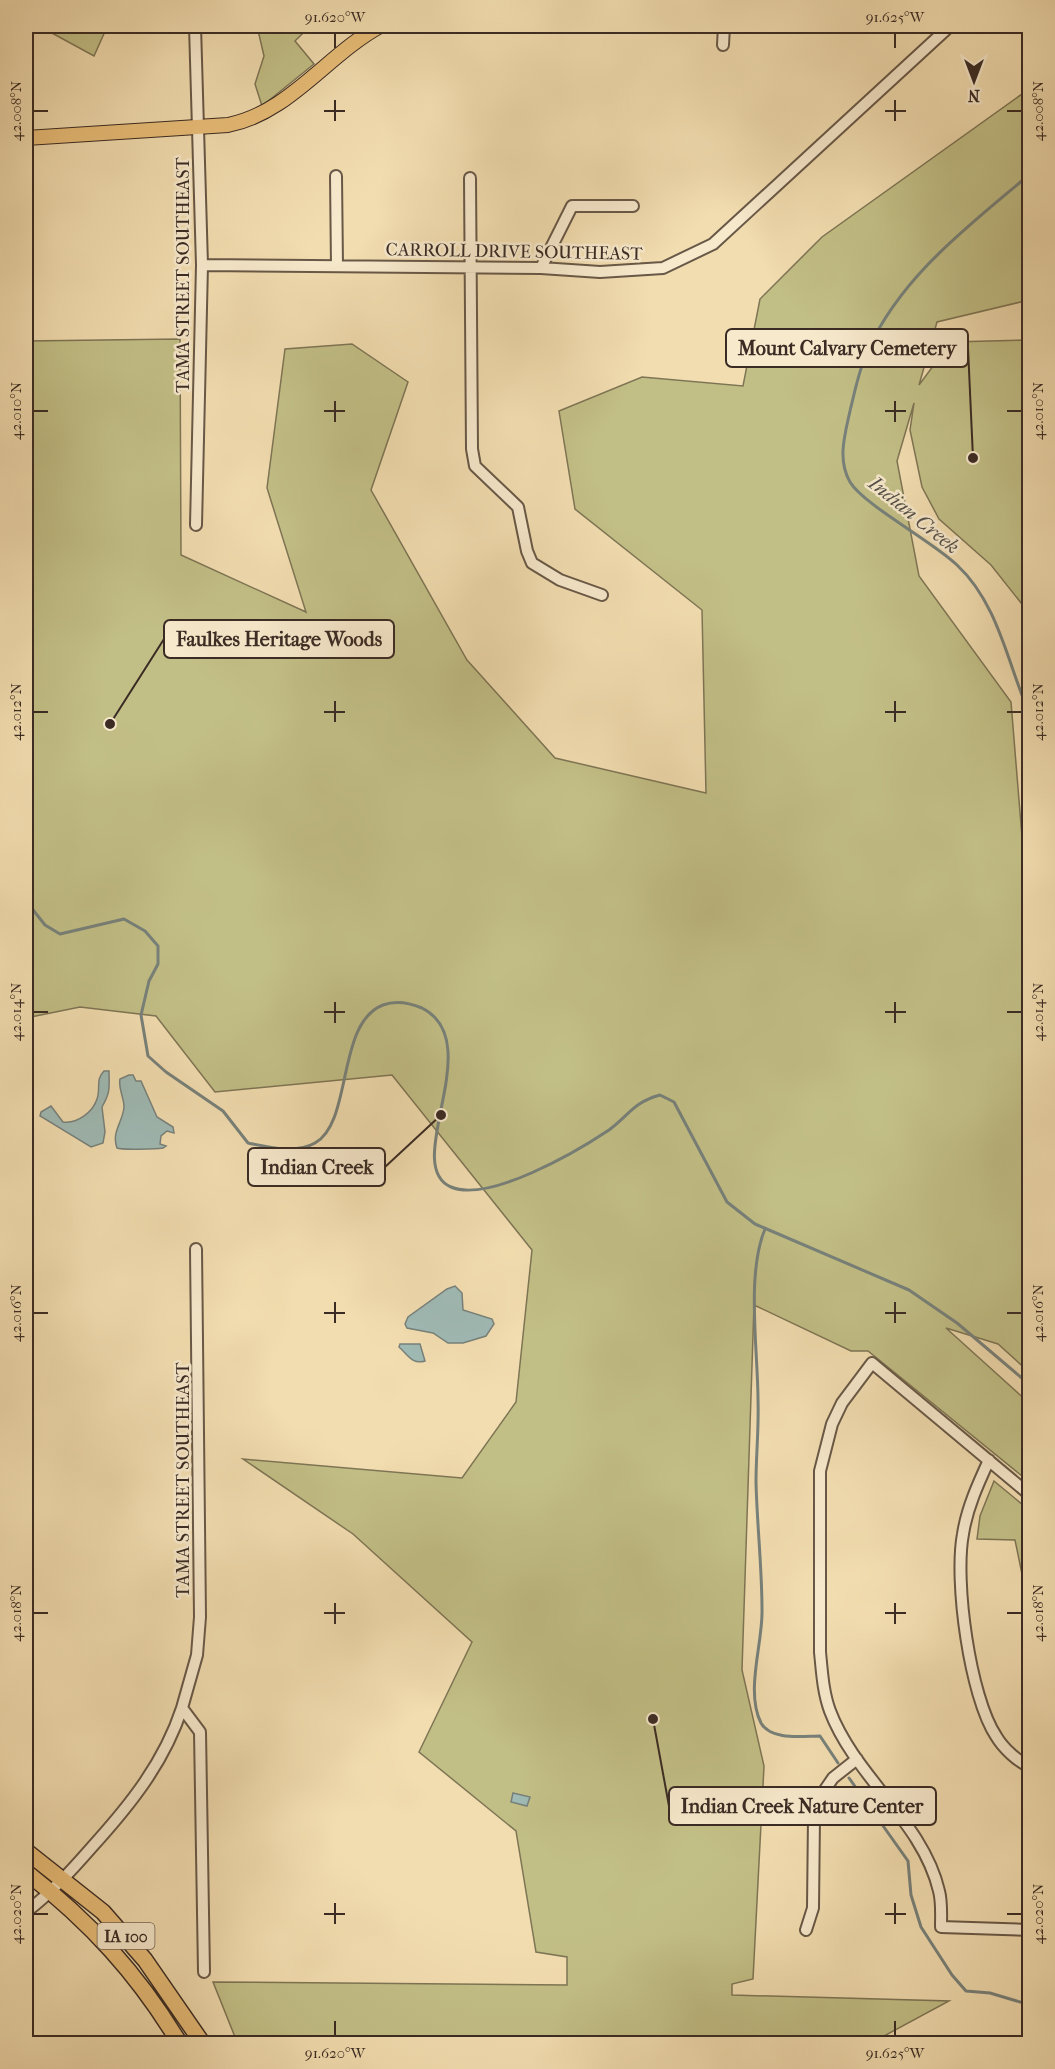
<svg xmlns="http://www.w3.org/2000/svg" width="1055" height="2069" font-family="'IM FELL French Canon',serif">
  <rect width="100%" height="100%" fill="#f2ddb0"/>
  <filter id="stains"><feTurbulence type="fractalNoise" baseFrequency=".00333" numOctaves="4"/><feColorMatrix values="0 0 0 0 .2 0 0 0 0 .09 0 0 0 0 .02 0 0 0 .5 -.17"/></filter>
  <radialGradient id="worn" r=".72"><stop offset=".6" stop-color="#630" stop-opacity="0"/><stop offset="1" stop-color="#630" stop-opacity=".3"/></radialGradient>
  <!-- green -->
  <path fill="#c2bf86" stroke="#7e7555" stroke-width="1.5" d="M39,26H106L107,27L94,56Z
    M257,26H310L295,41L314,64L262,106L255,84L264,56Z
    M1029,89V300L937,322L919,385L951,342L1029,340V613L991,565L939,519L922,487L910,430L914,403L897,461L919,576L1011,702L1030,935L1029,1372L998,1344L946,1328L1029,1403V1468L1022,1476L868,1351H851L754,1305L742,1670L764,1766L753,1979L732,1984V1995L949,2001L871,2043L490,2044L235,2037L213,1982L567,1985V1957L536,1952L516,1831L419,1752L472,1642L353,1534L243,1459L462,1478L516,1402L532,1250L392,1075L215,1092L156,1016L80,1007L26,1018V341L180,339L181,555L306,612L267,488L285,349L352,344L408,382L371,490L467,660L555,758L706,793L702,610L575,509L559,411L642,377L743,386L760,299L822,237Z
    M994,1481L1029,1510V1584L1023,1579L1015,1540L977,1539L980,1516Z"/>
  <!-- water -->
  <path fill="#9fbab5" stroke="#77817b" stroke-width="1.5" d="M104,1071H109C109,1088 111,1091 102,1107L105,1132L103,1143L91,1147L40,1116L41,1112L51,1106L63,1122C77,1124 93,1112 97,1099C101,1088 95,1080 104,1071Z
    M129,1075H133L136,1081H141L157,1117L173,1127L174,1133L167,1131L161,1136L160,1144L166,1146L163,1148C157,1149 121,1150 117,1148C111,1132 123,1122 124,1107C124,1097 118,1089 120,1079Z
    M455,1286L462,1293L463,1310L492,1319L494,1324L486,1336L463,1343H448L433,1333L407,1328L405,1324L408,1317L447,1289Z
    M400,1344H420L425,1361C412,1365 407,1354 399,1347Z
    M513,1793L530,1797L527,1806L511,1802Z"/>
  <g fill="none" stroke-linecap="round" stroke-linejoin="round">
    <!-- stream -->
    <path stroke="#77817b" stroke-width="3" d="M1030,174C969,226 902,275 868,350C859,369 855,391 850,411C845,434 837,460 850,482C864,505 932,541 957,565C999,604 1008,666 1030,715
      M26,901L45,925L60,934L124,919L145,931L158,946V964L149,981L141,1015L148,1056L166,1072L223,1111L248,1143C268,1147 296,1154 315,1143C353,1122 336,1023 383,1005C396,1000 410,1003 422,1008C489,1042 400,1165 451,1187C489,1203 576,1152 609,1130C629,1115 634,1102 660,1095L674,1102L727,1202L755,1224L909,1290L957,1323L1030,1385
      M765,1229C746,1274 758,1351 758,1400C759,1428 756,1455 756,1482C757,1525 762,1567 762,1610C763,1643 745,1691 761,1723C771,1741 803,1736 820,1736L838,1763
      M849,1778L908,1861L911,1895L921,1927L952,1975L966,1991L990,1993L1030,2005"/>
    <!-- minor casing -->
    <g stroke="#685847" stroke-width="14">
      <path id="minor" d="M195,26L202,265L196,525
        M723,45L724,26
        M336,176L337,266
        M470,178L472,449L475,466L518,507L527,551L532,563L560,580L602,595
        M202,265L541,268L600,272L663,268L713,244L950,26
        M541,268L572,206H633
        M196,1249L200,1617L197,1655L182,1708L200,1732L204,1972
        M989,1460C978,1484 967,1508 963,1534C954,1581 970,1697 996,1736C1003,1748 1017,1761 1030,1767
        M1030,1495L872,1363L842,1403L832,1424L820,1471V1652C822,1672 823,1692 830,1711C855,1777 923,1822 939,1891C942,1902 941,1915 941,1927L1030,1930
        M26,1912C51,1893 71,1871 92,1847C130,1805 164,1763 182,1708
        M806,1930L813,1908L814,1817L820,1797L833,1778L857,1759"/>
    </g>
    <!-- major casing -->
    <g stroke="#3a2b24" stroke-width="16">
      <path id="major" d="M26,138L228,125C289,113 327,55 380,26"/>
    </g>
    <!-- highway casing -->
    <g stroke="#3a2b24" stroke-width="18">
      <path id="highway" d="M26,1851L103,1912L145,1960L203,2044
        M26,1872C90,1922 138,1974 180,2044"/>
    </g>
    <!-- minor -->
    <use href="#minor" stroke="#f7e9cc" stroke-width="10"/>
    <!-- major -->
    <use href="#major" stroke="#e9be78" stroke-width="14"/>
    <!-- highway -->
    <use href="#highway" stroke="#e9be78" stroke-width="15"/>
  </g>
  <!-- ticks -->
  <path fill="none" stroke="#3a2b24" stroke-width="2" d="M335,33V48M895,33V48M335,100V121M895,100V121M33,111H48M324,111H345M885,111H906M1007,111H1022M335,401V422M895,401V422M33,411H48M324,411H345M885,411H906M1007,411H1022M335,701V722M895,701V722M33,712H48M324,712H345M885,712H906M1007,712H1022M335,1002V1023M895,1002V1023M33,1012H48M324,1012H345M885,1012H906M1007,1012H1022M335,1302V1323M895,1302V1323M33,1313H48M324,1313H345M885,1313H906M1007,1313H1022M335,1603V1624M895,1603V1624M33,1613H48M324,1613H345M885,1613H906M1007,1613H1022M335,1903V1924M895,1903V1924M33,1914H48M324,1914H345M885,1914H906M1007,1914H1022M335,2021V2036M895,2021V2036"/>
  <g text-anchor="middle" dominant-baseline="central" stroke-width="5" stroke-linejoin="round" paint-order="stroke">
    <!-- shield labels -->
    <rect fill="#f7e9cc" stroke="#736456" stroke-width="1.5" x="97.5" y="1923" width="57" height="26" rx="4.5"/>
    <g font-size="16" font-weight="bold" fill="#3a2b24">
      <text x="126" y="1936">IA 100</text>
    </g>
    <!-- street labels -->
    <g font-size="18" fill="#3a2b24" stroke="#f7e9cc">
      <text transform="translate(514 252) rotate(1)">CARROLL DRIVE SOUTHEAST</text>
      <text transform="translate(183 275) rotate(-90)">TAMA STREET SOUTHEAST</text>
      <text transform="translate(183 1480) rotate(-90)">TAMA STREET SOUTHEAST</text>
    </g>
    <!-- water labels -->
    <g font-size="20" font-style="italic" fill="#534f48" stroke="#f7e9cc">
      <text transform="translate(914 515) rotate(39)">Indian Creek</text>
    </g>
  </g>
  <!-- callouts -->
  <path fill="none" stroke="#3a2b24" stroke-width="2" d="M973 458L968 348M110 724L164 639M441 1115L385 1167M653 1719L669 1806"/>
  <g fill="#3a2b24" stroke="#f7e9cc" stroke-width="2">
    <circle cx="973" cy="458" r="6"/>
    <circle cx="110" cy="724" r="6"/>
    <circle cx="441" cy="1115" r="6"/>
    <circle cx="653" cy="1719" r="6"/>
  </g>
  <g fill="#f7e9cc" stroke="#3a2b24" stroke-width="2">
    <rect x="726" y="329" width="242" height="38" rx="6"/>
    <rect x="164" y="620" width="230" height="38" rx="6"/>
    <rect x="248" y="1148" width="137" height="38" rx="6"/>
    <rect x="669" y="1787" width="267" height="38" rx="6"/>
  </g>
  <g font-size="20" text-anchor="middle" font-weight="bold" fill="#3a2b24">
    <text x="847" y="355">Mount Calvary Cemetery</text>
    <text x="279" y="646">Faulkes Heritage Woods</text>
    <text x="317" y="1174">Indian Creek</text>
    <text x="802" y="1813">Indian Creek Nature Center</text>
  </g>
  <!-- margin -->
  <rect width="1055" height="2069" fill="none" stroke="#f2ddb0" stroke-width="66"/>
  <!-- north arrow -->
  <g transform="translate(974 81) rotate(180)" stroke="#f7e9cc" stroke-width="4.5" paint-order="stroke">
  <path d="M0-4.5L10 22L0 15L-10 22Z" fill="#3a2b24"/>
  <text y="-9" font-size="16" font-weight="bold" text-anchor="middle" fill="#3a2b24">N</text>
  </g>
  <rect x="33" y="33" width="989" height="2003" fill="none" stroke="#3a2b24" stroke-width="2"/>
  <g font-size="15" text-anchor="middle" fill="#3a2b24">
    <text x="335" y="22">91.620°W</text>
    <text x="895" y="22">91.625°W</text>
    <text transform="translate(1038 111) rotate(-90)" y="5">42.008°N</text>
    <text transform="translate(16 111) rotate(-90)" y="5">42.008°N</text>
    <text transform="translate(1038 411) rotate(-90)" y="5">42.010°N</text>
    <text transform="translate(16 411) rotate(-90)" y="5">42.010°N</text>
    <text transform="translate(1038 712) rotate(-90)" y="5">42.012°N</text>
    <text transform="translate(16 712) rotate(-90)" y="5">42.012°N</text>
    <text transform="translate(16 1012) rotate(-90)" y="5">42.014°N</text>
    <text transform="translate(1038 1012) rotate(-90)" y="5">42.014°N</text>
    <text transform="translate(16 1313) rotate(-90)" y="5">42.016°N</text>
    <text transform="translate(1038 1313) rotate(-90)" y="5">42.016°N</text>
    <text transform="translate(1038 1613) rotate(-90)" y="5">42.018°N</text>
    <text transform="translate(16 1613) rotate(-90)" y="5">42.018°N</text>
    <text transform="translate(16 1914) rotate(-90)" y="5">42.020°N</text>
    <text transform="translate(1038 1914) rotate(-90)" y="5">42.020°N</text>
    <text x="335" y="2058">91.620°W</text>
    <text x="895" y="2058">91.625°W</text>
  </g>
  <rect width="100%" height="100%" filter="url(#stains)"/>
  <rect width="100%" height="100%" fill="url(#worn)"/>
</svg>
